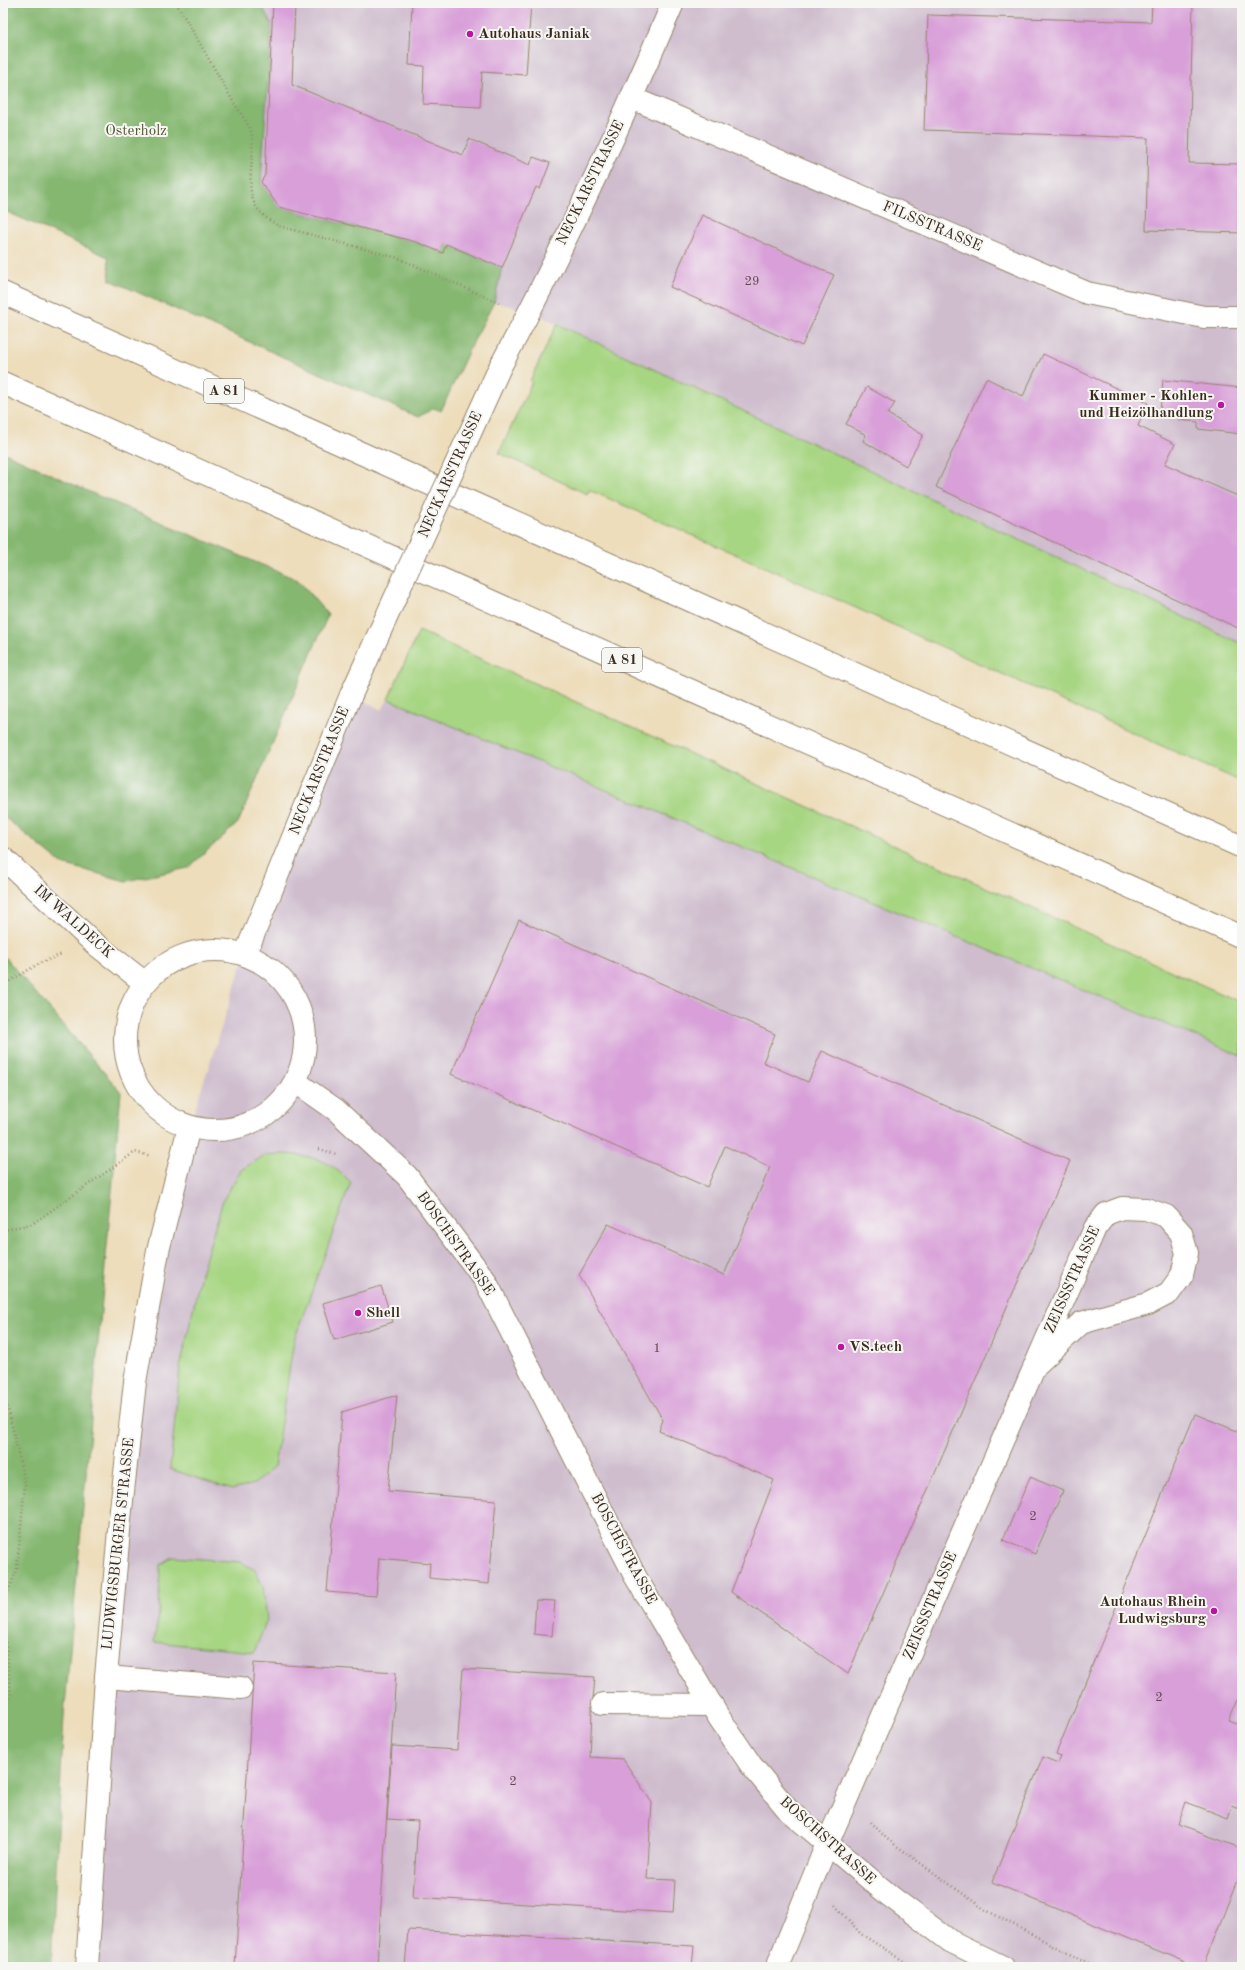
<svg xmlns="http://www.w3.org/2000/svg" width="1245" height="1970" font-family="'Old Standard TT',serif">
  <rect width="100%" height="100%" fill="#f6f6f2"/>
  <filter id="ink" filterUnits="userSpaceOnUse"><feTurbulence type="fractalNoise" baseFrequency=".025" numOctaves="2"/><feDisplacementMap in="SourceGraphic" scale="8" xChannelSelector="R" yChannelSelector="G"/><feConvolveMatrix kernelMatrix="1 2 1 2 8 2 1 2 1" color-interpolation-filters="sRGB"/></filter>
  <filter id="wash" filterUnits="userSpaceOnUse"><feTurbulence type="fractalNoise" baseFrequency=".012" numOctaves="4" result="noise"/><feDisplacementMap in="SourceGraphic" scale="16" xChannelSelector="R" yChannelSelector="G"/><feGaussianBlur stdDeviation="0.9" result="paint"/><feColorMatrix in="noise" values="0 0 0 0 0 0 0 0 0 0 0 0 0 0 0 0 0 1.4 0 .05"/><feComposite in="paint" operator="in"/></filter>
  <g filter="url(#wash)">
    <rect width="100%" height="100%" fill="#edddbb"/>
    <!-- industrial -->
    <path fill="#cfbdce" d="M260,3H1242V644L530,311L494,302L502,268L447,245L443,253L416,242L279,207L261,182L272,24Z
      M351,695L382,710L388,699L1242,1056V1967H87L120,1519L189,1127L245,955Z"/>
    <!-- green -->
    <path fill="#a7d683" stroke="#718050" d="M557,324L1242,644V782L776,572L589,490L587,494L499,453L532,382L530,381Z
      M419,631L1242,1003V1056L388,699Z
      M284,1154C319,1157 325,1159 351,1182L294,1340L274,1467L254,1484L232,1490L170,1469L180,1368L201,1274L223,1200L241,1170L265,1155Z
      M173,1557L241,1562L255,1570L263,1587L267,1620L254,1652L154,1642L159,1612L160,1565Z"/>
    <!-- forest -->
    <path fill="#85b771" stroke="#607048" d="M3,3H260L272,24L261,182L279,207L416,242L443,253L446,244L502,268L494,302L468,352L441,411L434,408L418,417L110,280L108,257L3,210Z
      M3,452L94,494L298,580L328,615L238,823L188,868L126,881L62,864L3,816Z
      M3,955L121,1092L64,1716L51,1967H3Z"/>
    <g id="blocks">
      <!-- building -->
      <path fill="#d89fd8" d="M273,3H295L292,85L463,155L469,139L530,165L533,157L550,163L540,189L536,187L502,268L446,244L443,253L416,242L279,207L261,182L265,175Z
        M412,3H531L526,75L482,72L480,107L423,104L424,66L409,65Z
        M1152,3H1193L1189,163L1242,164V233L1146,230L1148,138L924,130L928,15L1151,22Z
        M702,215L834,275L802,346L670,287Z
        M1043,354L1148,403L1138,426L1175,444L1165,464L1242,498V630L936,487L986,378L1023,396Z
        M1163,380L1242,388V434L1198,429V422L1179,420L1180,413L1160,411Z
        M867,387L895,403L888,414L923,435L906,466L863,441L866,435L846,424Z
        M519,920L775,1034L763,1062L808,1082L822,1051L1070,1161L848,1674L731,1592L774,1480L659,1431L663,1420L579,1275L608,1224L724,1275L770,1167L725,1146L707,1187L451,1074Z
        M381,1286L393,1322L334,1340L323,1303Z
        M397,1395L388,1491L496,1500L489,1584L429,1578L430,1563L379,1558L376,1596L327,1592L342,1412Z
        M1195,1414L1242,1433V1690L1229,1721L1242,1726V1810L1232,1806L1228,1818L1186,1802L1178,1825L1242,1848V1870L1204,1967H1196L992,1882L1043,1757L1058,1763L1061,1756L1056,1754Z
        M1030,1477L1063,1491L1035,1554L1003,1540Z
        M536,1600L555,1601L552,1636L534,1634Z
        M254,1663L396,1672L377,1967H235Z
        M463,1669L595,1677L592,1711L590,1757L623,1759L652,1803L647,1879L675,1880L673,1913L413,1897L418,1821L387,1819L392,1746L457,1750Z
        M408,1930L694,1946L692,1967H405Z"/>
    </g>
  </g>
  <g filter="url(#ink)">
    <use href="#blocks" fill-opacity="0" stroke="#94846c" stroke-width="1"/>
    <g fill="none" stroke-linecap="round" stroke-linejoin="round">
      <!-- lane casing -->
      <g stroke="#94846c" stroke-width="24">
        <path id="lane" d="M106,1677L241,1688
          M603,1704L712,1705"/>
      </g>
      <!-- street casing -->
      <g stroke="#94846c" stroke-width="24">
        <path id="street" d="M632,98L1087,293L1204,317H1242
          M500,367C564,249 620,126 673,3
          M245,955L351,695
          M777,1967L827,1844L1095,1228L1106,1214L1122,1208L1146,1209L1166,1216L1181,1233L1187,1253L1182,1275L1169,1293L1148,1304L1081,1323L1034,1367"/>
      </g>
      <!-- secondary casing -->
      <g stroke="#94846c" stroke-width="24">
        <path id="secondary" d="M3,858L94,943L145,983
          M125 1040a90 90 0 1 1 180 0a90 90 0 1 1-180 0Z
          M296,1082L336,1110L407,1176L485,1280L635,1576L718,1716L751,1765L789,1811L890,1896L950,1941L1003,1967
          M87,1967L106,1677L120,1519L135,1382L158,1251L189,1127"/>
      </g>
      <!-- highway casing -->
      <g stroke="#94846c" stroke-width="24">
        <path id="highway" d="M3,293L1242,847
          M3,383L1242,937"/>
      </g>
      <!-- path -->
      <path stroke="#94846c" stroke-width="2.5" stroke-dasharray="1 3" stroke-linecap="butt" d="M176,3C196,36 215,70 234,103C239,111 251,127 252,135C256,173 235,203 279,226L398,258L499,303
        M3,985L40,963L62,954
        M319,1149L336,1154
        M3,1230L32,1224L135,1152L151,1156
        M3,1387L25,1483L17,1569L3,1604
        M3,1618L11,1695L3,1722
        M871,1822L887,1839L984,1909L1094,1967
        M835,1905L861,1934L913,1967"/>
      <!-- lane -->
      <use href="#lane" stroke="#fff" stroke-width="22"/>
      <!-- street -->
      <use href="#street" stroke="#fff" stroke-width="22"/>
      <!-- secondary -->
      <use href="#secondary" stroke="#fff" stroke-width="22"/>
      <!-- highway -->
      <use href="#highway" stroke="#fff" stroke-width="22"/>
      <!-- street-bridge casing -->
      <g stroke="#94846c" stroke-width="24" stroke-linecap="butt">
        <path id="street-bridge" d="M351,695L500,367"/>
      </g>
      <!-- street-bridge -->
      <use href="#street-bridge" stroke="#fff" stroke-width="22"/>
    </g>
  </g>
  <!-- markers -->
  <g fill="#b5179e" stroke="#f6f6f2" stroke-width="1.5">
    <circle cx="470" cy="34" r="4"/>
    <circle cx="1221" cy="405" r="4"/>
    <circle cx="358" cy="1313" r="4"/>
    <circle cx="841" cy="1347" r="4"/>
    <circle cx="1214" cy="1611" r="4"/>
  </g>
  <g text-anchor="middle" dominant-baseline="central" stroke-width="4" stroke-linejoin="round" paint-order="stroke">
    <!-- number labels -->
    <g font-size="13" fill="#62474c">
      <text x="752" y="281">29</text>
      <text x="657" y="1348">1</text>
      <text x="1033" y="1516">2</text>
      <text x="1159" y="1697">2</text>
      <text x="513" y="1781">2</text>
    </g>
    <!-- shield labels -->
    <g fill="#f6f6f2" stroke="#73675e" stroke-width="1">
      <rect x="204" y="379" width="40" height="24" rx="3"/>
      <rect x="602" y="648" width="40" height="24" rx="3"/>
    </g>
    <g font-size="14" font-weight="bold" fill="#3b2a1e">
      <text x="224" y="391">A 81</text>
      <text x="622" y="660">A 81</text>
    </g>
    <!-- poi labels -->
    <g font-size="15" font-weight="bold" fill="#3b2a1e" stroke="#f6f6f2" text-anchor="start">
      <text x="478" y="34">Autohaus Janiak</text>
      <text x="1213" y="396" text-anchor="end">Kummer - Kohlen-<tspan x="1213" dy="17">und Heizölhandlung</tspan></text>
      <text x="366" y="1313">Shell</text>
      <text x="849" y="1347">VS.tech</text>
      <text x="1206" y="1602" text-anchor="end">Autohaus Rhein<tspan x="1206" dy="17">Ludwigsburg</tspan></text>
    </g>
    <!-- park labels -->
    <g font-size="15" fill="#565537" stroke="#f6f6f2">
      <text x="136" y="131">Osterholz</text>
    </g>
    <!-- street labels -->
    <g font-size="15" fill="#3b2a1e" stroke="#f6f6f2">
      <text transform="translate(591 183) rotate(-64)">NECKARSTRASSE</text>
      <text transform="translate(932 227) rotate(23)">FILSSTRASSE</text>
      <text transform="translate(451 475) rotate(-66)">NECKARSTRASSE</text>
      <text transform="translate(320 771) rotate(-68)">NECKARSTRASSE</text>
      <text transform="translate(73 922) rotate(42)">IM WALDECK</text>
      <text transform="translate(455 1244) rotate(55)">BOSCHSTRASSE</text>
      <text transform="translate(1073 1280) rotate(-66)">ZEISSSTRASSE</text>
      <text transform="translate(119 1544) rotate(-84)">LUDWIGSBURGER STRASSE</text>
      <text transform="translate(623 1549) rotate(62)">BOSCHSTRASSE</text>
      <text transform="translate(931 1606) rotate(-67)">ZEISSSTRASSE</text>
      <text transform="translate(827 1841) rotate(42)">BOSCHSTRASSE</text>
    </g>
  </g>
  <!-- margin -->
  <rect width="1245" height="1970" fill="none" stroke="#f6f6f2" stroke-width="16"/>
</svg>
